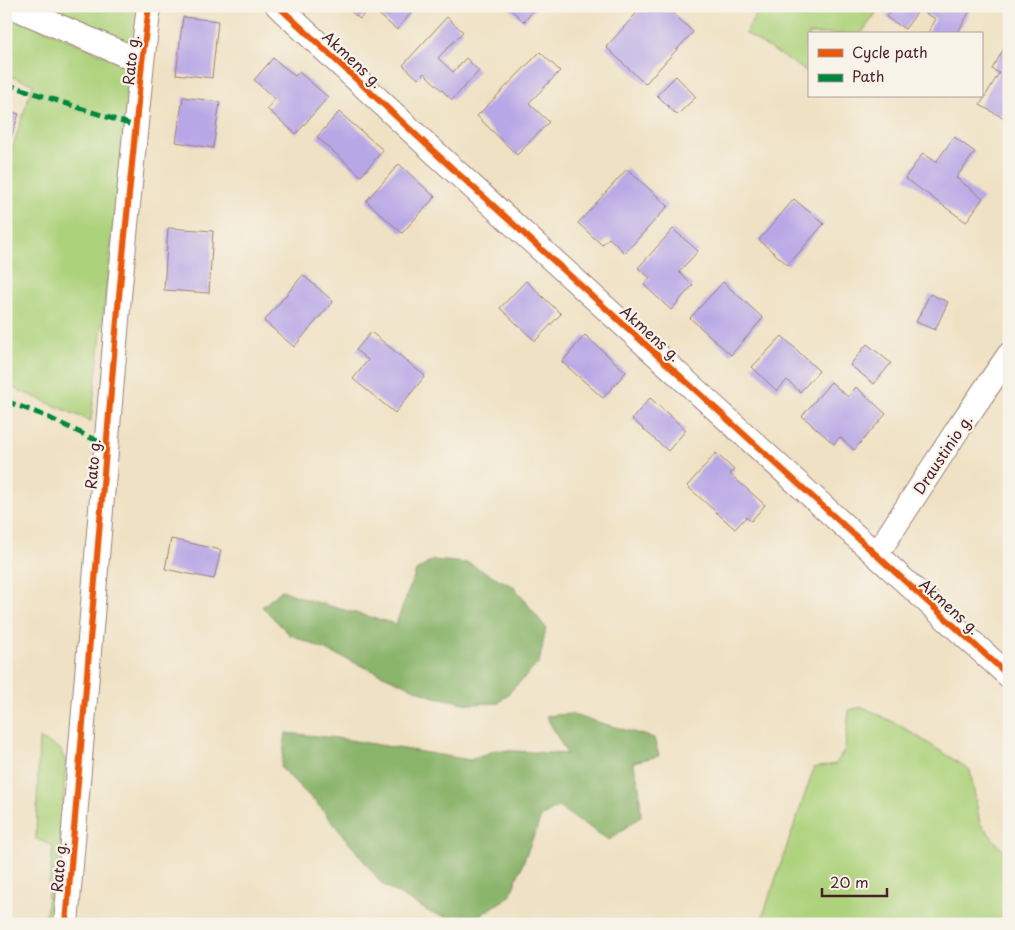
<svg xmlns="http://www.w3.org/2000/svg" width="1015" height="930" font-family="'Playpen Sans',sans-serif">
  <rect width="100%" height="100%" fill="#f7f3e8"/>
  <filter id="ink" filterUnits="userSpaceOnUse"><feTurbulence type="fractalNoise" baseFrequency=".02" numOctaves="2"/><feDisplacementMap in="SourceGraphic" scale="10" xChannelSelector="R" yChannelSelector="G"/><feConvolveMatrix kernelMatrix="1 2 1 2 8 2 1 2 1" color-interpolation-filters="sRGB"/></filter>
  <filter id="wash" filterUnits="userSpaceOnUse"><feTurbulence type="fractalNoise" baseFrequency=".0096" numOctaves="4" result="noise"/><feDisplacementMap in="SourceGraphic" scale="20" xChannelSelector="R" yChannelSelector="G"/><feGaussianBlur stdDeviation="1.12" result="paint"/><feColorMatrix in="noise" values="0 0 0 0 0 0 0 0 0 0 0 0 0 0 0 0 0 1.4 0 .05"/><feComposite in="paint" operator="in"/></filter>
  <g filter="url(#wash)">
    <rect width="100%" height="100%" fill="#efe1c3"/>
    <!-- green -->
    <path fill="#add27b" stroke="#7c7853" d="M30,6H139L134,43L127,44Z
      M761,6H881L861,34H809V73L745,33Z
      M6,12L123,64L131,77L91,421L6,385V167L33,84L6,75Z
      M863,707L901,726L970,770L980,823L1007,855L1009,856V924H760L814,768L836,764L845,749L849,710Z
      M39,738L60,749L66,762L54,924H45L53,846L36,839Z"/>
    <!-- forest -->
    <path fill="#8ab46b" stroke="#6a6a4b" d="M433,560L468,563L514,587L546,628L539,663L499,703L469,704L431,696L289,634L262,607L282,590L308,600L396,624L416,571Z
      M569,714L654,738L659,756L633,762L639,785L641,816L609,840L558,807L541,817L510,896L469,923L431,913L383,885L321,808L281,768L286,733L337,738L470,760L496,750L567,754L546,716Z"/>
    <g id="blocks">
      <!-- building -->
      <path fill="#b8a7e6" d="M344,6H417L397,30L370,7L360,19Z
        M507,6H537L524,22Z
        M643,6H666L693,32L645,84L606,47Z
        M894,6H970L972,7L957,34H932L928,32L936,19L919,10L905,29L886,17Z
        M183,17L218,21L212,78L176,74Z
        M447,17L463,32L438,58L453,72L466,58L479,71L452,100L424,73L418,79L403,65Z
        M1009,40V121L980,105L999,73L992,69Z
        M540,52L560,71L529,103L549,122L517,155L477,116Z
        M273,58L295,76L299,72L328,97L296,134L267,109L275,99L254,80Z
        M676,76L696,97L677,115L657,95Z
        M183,97L220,102L213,148L176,142Z
        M6,110L19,114L7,149H6Z
        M339,112L383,150L361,176L317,137Z
        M954,137L975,152L956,178L983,198L966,222L905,178L923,153L936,162Z
        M399,164L435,197L402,233L366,201Z
        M627,169L668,206L625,253L609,238L602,245L578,223Z
        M794,199L824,224L788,265L759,240Z
        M168,228L213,231L209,293L164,290Z
        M673,229L698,251L679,272L693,285L671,310L644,285L650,278L638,268Z
        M303,275L333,301L294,347L264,321Z
        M526,281L561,314L535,341L500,308Z
        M723,282L763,318L731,355L690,318Z
        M930,294L948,302L935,330L916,322Z
        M371,332L425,376L395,413L353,379L368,360L356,350Z
        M585,335L626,372L603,398L562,362Z
        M782,336L819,371L800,392L787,380L777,391L752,367Z
        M867,344L891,363L874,384L850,365Z
        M831,382L848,397L856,387L886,414L854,450L840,437L834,444L802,416Z
        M650,398L686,430L668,451L632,419Z
        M716,453L734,470L730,474L765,505L751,521L746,517L735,529L687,486Z
        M171,539L221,550L214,579L165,569Z"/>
    </g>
  </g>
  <g filter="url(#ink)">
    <use href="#blocks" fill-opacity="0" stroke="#9c8077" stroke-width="1"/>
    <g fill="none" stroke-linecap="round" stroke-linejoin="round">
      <!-- minor casing -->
      <g stroke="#9c8077" stroke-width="26">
        <path id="minor" d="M11,6L142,62
          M278,6L430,148L1009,676
          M876,555L958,429L1009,355
          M66,924L119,296L142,62L149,6"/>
      </g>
      <!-- minor -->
      <use href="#minor" stroke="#fff" stroke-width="24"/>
      <!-- quiet -->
      <path stroke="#00873e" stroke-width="5" stroke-dasharray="10 5" stroke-linecap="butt" d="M6,84L135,126
        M6,401L43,415L106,445"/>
      <!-- cycleway casing -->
      <g stroke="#f7f3e8" stroke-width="9">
        <path id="cycleway" d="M278,6L430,148L1009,676
          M66,924L119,296L142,62L149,6"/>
      </g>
      <!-- cycleway -->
      <use href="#cycleway" stroke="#e8590c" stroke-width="6"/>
    </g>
  </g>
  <g text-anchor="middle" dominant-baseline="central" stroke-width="4.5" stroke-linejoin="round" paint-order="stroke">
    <!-- street labels -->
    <g font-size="15" fill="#4a1f2b" stroke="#f7f3e8">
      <text transform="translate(353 59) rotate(43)">Akmens g.</text>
      <text transform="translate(130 60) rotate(-84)">Rato g.</text>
      <text transform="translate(651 333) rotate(42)">Akmens g.</text>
      <text transform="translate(942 454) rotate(-56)">Draustinio g.</text>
      <text transform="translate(92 464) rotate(-85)">Rato g.</text>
      <text transform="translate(950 606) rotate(42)">Akmens g.</text>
      <text transform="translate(58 867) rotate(-85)">Rato g.</text>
    </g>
  </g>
  <!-- margin -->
  <rect width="1015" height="930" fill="none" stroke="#f7f3e8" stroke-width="25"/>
  <!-- legend -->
  <rect x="808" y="32" width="175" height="65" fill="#f7f3e8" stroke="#b29e9c"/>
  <rect x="818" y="49" width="25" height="8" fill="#e8590c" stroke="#b29e9c"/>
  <text x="852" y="58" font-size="15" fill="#4a1f2b">Cycle path</text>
  <rect x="818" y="74" width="25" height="8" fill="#00873e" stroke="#b29e9c"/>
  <text x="852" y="82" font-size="15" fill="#4a1f2b">Path</text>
  <!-- scale -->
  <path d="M822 888v8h65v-8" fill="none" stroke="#4a1f2b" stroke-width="2.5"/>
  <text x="830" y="888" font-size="15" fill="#4a1f2b" stroke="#f7f3e8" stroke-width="4" paint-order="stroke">20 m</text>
</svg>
